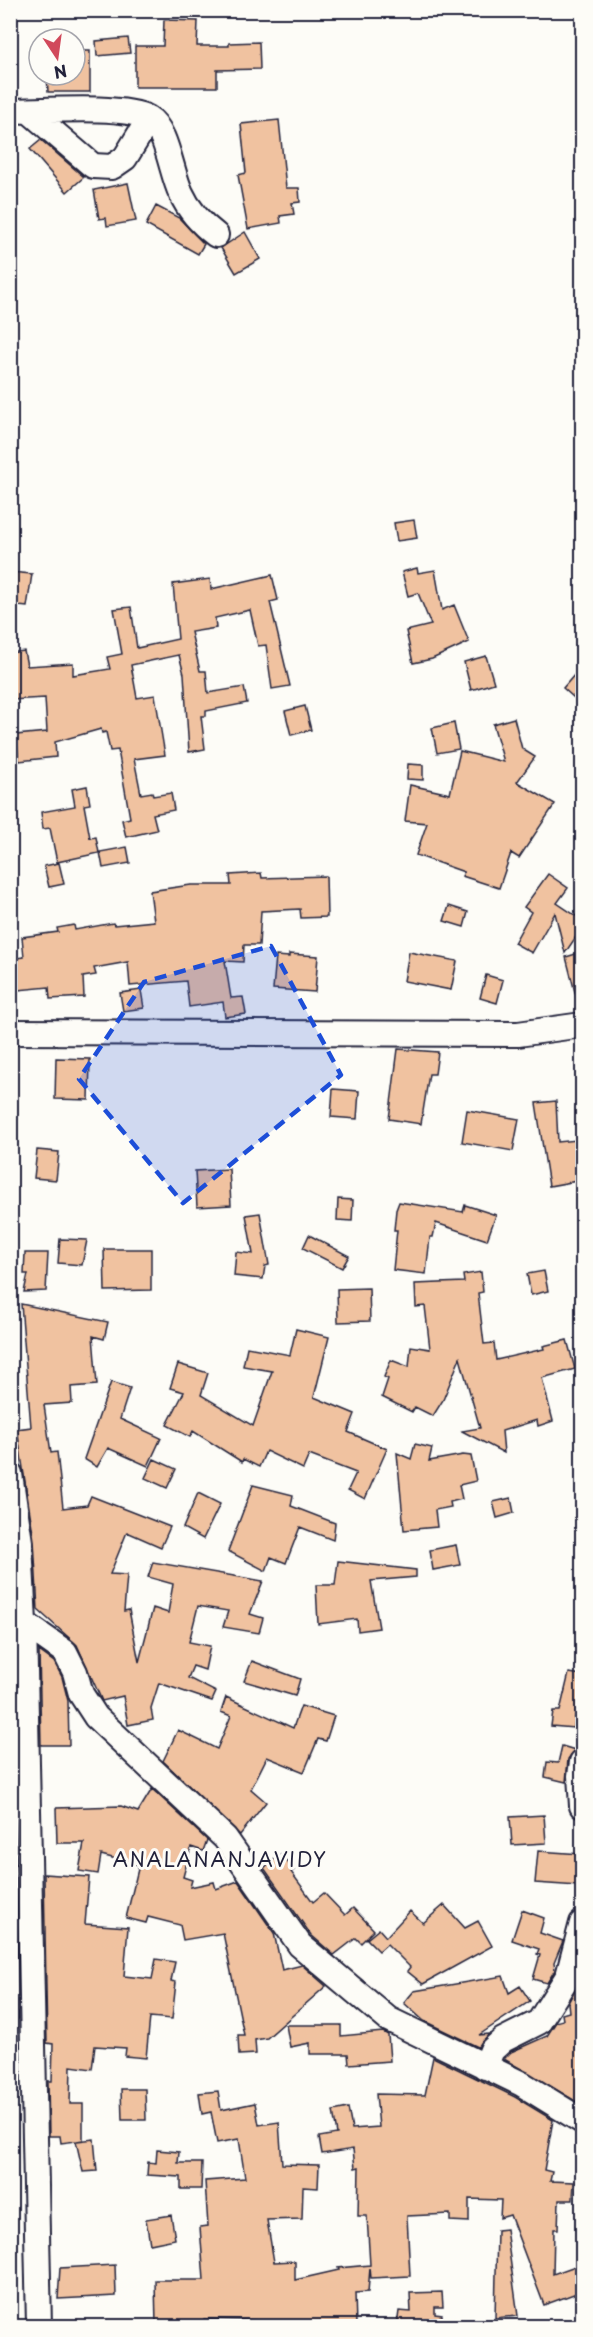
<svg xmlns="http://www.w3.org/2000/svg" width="593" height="2337" font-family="'Playpen Sans',sans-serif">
  <rect width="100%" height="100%" fill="#fdfcf7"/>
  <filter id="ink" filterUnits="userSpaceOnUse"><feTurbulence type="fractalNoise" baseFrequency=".0167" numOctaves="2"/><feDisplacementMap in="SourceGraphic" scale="12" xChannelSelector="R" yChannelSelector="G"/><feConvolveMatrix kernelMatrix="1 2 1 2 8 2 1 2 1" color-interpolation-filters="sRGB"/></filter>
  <g filter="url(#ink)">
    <!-- building -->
    <path fill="#f0c2a0" stroke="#22223b" stroke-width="1.5" d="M164,20L198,21L197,46H229V43L259,42L260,69L217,70V87H135V46H163Z
      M128,38L130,53L97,56L96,41Z
      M75,51H90V92H48L47,75H75Z
      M279,120L286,188H299L300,202L292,203L294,214L280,216L281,223L248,229L238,175L246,173L241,124Z
      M41,140L84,177L67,192L30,149Z
      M128,183L136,221L107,226L106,218L99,219L94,190Z
      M156,206L179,218L204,244L198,254L146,225Z
      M245,232L260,259L236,273L221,248Z
      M414,520L417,538L397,541L394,523Z
      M417,568L418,573L435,570L442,610L454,605L469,642L432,659L413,663L406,631L431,625L418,593L408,596L402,572Z
      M10,572L32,574L27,607L10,605Z
      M272,575L278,600L270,602L290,686L272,689L266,645L258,646L250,610L215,618L216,628L191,632L200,671H206L208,693L244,687L247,703L206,711V716H201L205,749L189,752L184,674L179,655L131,665L137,698L155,695L165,755L134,759L141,794L152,792L153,796L171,793L174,810L153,814L157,830L126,837L122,820L130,818L118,750L110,751L106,732L102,733L101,729L55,742L56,757L19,761L16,735L47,732L45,698L10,700V653L24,651L27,666L73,663V675L110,669L107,657L122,654L114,609L131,607L137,648L178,639L173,584L210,579L211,589Z
      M486,656L494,683L471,690L464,662Z
      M582,666V705L563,688Z
      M305,706L311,730L291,735L285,711Z
      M514,718L522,749L535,757L517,782L555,804L519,858L511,853L499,888L462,876L464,872L416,855L427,823L405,821L410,785L450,794L460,751L504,762L493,724Z
      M454,723L459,749L437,753L432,728Z
      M408,764L423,765V780L407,779Z
      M87,786L90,804L84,805L90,838L96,837L99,853L57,862L50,828L43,829L41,812L75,806L72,789Z
      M127,847L130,863L103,868L100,852Z
      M59,863L64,884L49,887L44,866Z
      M261,873L262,878L326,876L327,917L301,918L300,909L261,911L259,945H244L243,962L225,961L231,998L243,997L246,1014L225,1017L223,1002L189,1007L186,981L130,986L128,962L94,968L96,975L83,977L84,997L50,999L49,987L18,990L17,958L24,957L22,937L58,932L57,928L74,925L75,930L113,923L114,925L154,921L150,891L191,885H231L230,875Z
      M548,874L568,888L557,903L582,920V928L565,953L555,913L532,953L514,943L531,912L524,907Z
      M449,906L468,912L464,927L444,921Z
      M409,952L457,961L451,990L404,981Z
      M582,952V1000H577L566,957Z
      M289,954L318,956L315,992L273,989L276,956L289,957Z
      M486,975L503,980L497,1003L480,998Z
      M141,990L144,1008L123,1011L120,993Z
      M398,1049L438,1052L435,1074H429L421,1124L389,1119Z
      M56,1058L90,1059L89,1100L55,1099Z
      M333,1089L359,1091L357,1119L331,1117Z
      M556,1101L558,1142L577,1140L578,1145L582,1144V1180L549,1186L536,1103Z
      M467,1110L519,1119L513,1151L462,1142Z
      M37,1150L59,1152L56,1180L34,1178Z
      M229,1169L231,1205L197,1207L195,1171Z
      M338,1199L353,1200L352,1221L337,1220Z
      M399,1202L463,1212L465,1205L496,1215L487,1240L436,1223L433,1237H430L426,1274L393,1270L397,1230H394L396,1210Z
      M260,1213L269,1265L265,1266L263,1279L234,1276L236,1252L253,1254L246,1215Z
      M309,1235L349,1256L342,1268L303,1248Z
      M60,1239L87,1240L82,1265L58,1263Z
      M104,1249H151V1290L105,1291Z
      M25,1253H48L46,1291L24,1292L28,1274H24Z
      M544,1271L548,1291L531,1295L527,1274Z
      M481,1272L483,1292L478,1293L484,1344L494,1343L496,1360L544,1349L543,1346L567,1340L575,1369L542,1378L553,1421L538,1426L537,1420L502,1431L504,1453L462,1431L480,1428L460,1358L443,1400L433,1416L415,1407L412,1412L382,1397L388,1379L384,1377L391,1360L409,1367L411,1346L430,1349L425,1306L416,1307L415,1284L464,1282L463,1275Z
      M369,1288L370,1321L338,1322L337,1289Z
      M21,1304L108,1322L104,1339L93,1336L97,1385L71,1387L72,1403L44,1405L51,1453L57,1452L63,1508L87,1505L91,1496L170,1527L161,1547L127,1532L110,1574L127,1575L124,1611L129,1610L139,1662L153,1608L168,1613L173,1584L148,1577L153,1562L263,1581L250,1614L263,1618L259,1633L223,1627L228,1611L198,1606L189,1642L210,1646L205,1670L193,1666L188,1678L216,1692L212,1701L159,1683L151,1708L153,1720L128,1725L123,1696L102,1701L77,1645L38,1610L34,1540L17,1429L31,1427Z
      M296,1329L329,1337L314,1397L355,1414L348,1432L387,1449L365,1499L348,1490L356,1473L309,1455L303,1469L266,1451L259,1467L243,1459L242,1462L193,1431L190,1437L167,1425L184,1392L170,1388L178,1364L208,1373L201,1395L253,1426L272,1371L243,1366L247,1347L290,1355Z
      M111,1382L130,1388L120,1419L161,1438L148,1466L108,1448L97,1467L84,1459Z
      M415,1444L432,1448L429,1461L463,1455L471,1456L476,1481L459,1485L462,1499L450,1502L451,1507L435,1510L437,1527L404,1530L397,1453L411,1459Z
      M154,1459L176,1469L167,1488L145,1478Z
      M253,1485L293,1495L291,1506L335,1523L333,1540L300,1527L286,1563L271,1557L266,1571L228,1551Z
      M198,1493L220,1504L203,1539L183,1528Z
      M511,1498L514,1513L497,1518L493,1502Z
      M456,1545L460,1565L433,1570L430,1550Z
      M338,1561L416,1570V1577L371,1581L379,1628L358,1631L357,1619L318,1624L316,1585H335Z
      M39,1651L54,1662L62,1677L68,1701L69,1745H41Z
      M252,1661L300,1679L295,1696L244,1681Z
      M569,1673L582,1675V1710L576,1709L574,1728L551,1726L553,1711H560Z
      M226,1697L293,1728L301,1706L334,1716L326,1741L318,1739L304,1772L267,1757L251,1789L266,1802L240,1835L163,1761L178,1730L217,1749L231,1716L221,1712Z
      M562,1746L575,1750L568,1759L566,1782L545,1777L547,1762L558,1763Z
      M152,1789L207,1840L203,1851L191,1847L183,1877L192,1880L190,1887L214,1882L216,1889L238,1881L274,1933L282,1970L302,1965L326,1986L267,2038L255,2040L256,2054L239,2055L238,2035H244L223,1933L183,1940L180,1925L148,1917L146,1923L126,1918L139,1865L101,1855L98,1874L79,1871L84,1843H57L56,1808L121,1806L138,1812Z
      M544,1815L546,1843L512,1845L510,1817Z
      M538,1851L581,1854L578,1886L535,1883Z
      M281,1854L294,1870L291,1872L313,1902L324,1893L345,1915L353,1908L374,1930L361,1943L356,1938L334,1955L311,1935L264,1868Z
      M44,1874L89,1877L85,1924L128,1927L124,1976L152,1979L156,1959L175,1962L171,1981L176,1982L172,2019L150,2017L146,2058L125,2056L126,2048L95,2046L92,2069L71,2066L70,2104H83V2140L77,2141L94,2139L97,2171L83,2172L76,2141L61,2143L60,2136H49L48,2081H52L53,2044L47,2043Z
      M444,1905L465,1928L478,1921L492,1946L423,1984L407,1971L410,1967L387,1944L379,1951L367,1939L379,1929L386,1937L410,1911L423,1923Z
      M522,1910L544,1918L540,1933L563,1941L554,1963L555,1970L547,1983L533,1979L540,1955L537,1954L539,1949L512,1940Z
      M503,1976L509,1993L520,1986L530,2001L479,2035L489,2034L478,2047L424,2021L404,2003L414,1991Z
      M582,1977V2105L504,2059L511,2052L547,2036L556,2022L563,2020L562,2014L569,2012L568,2003Z
      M286,2025H341V2036L383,2032L388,2035L390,2061L349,2064L348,2054H310V2043L290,2047Z
      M433,2057L515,2097L553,2120L544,2170L552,2172L550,2181L574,2182L573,2200H559L558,2229H554L553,2274L578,2265L582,2277V2291L544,2305L510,2215L500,2218L501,2200L469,2199V2222L450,2221V2214L407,2216L410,2276L371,2278L370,2268L368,2292L355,2293L356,2325L276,2326V2323L250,2320L204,2319V2326H156L155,2280H204L200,2227L208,2226L205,2181L245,2178L239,2139L217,2143L211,2112L202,2114L199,2093L218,2091L221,2110L255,2103L259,2125L279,2122L282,2164L319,2165L318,2188L303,2187L302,2219L267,2220L274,2262L295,2261V2280L339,2270L338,2268L370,2265L367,2216H358L359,2167L355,2168L353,2149L322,2154L319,2137L337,2134L333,2111L348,2108L352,2129L379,2127L376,2094L425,2095Z
      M121,2089H145L146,2120H122Z
      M157,2150L179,2152L178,2163H202L201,2189H181V2177L147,2175L148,2162L156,2163Z
      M171,2215L175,2239L150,2244L146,2219Z
      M506,2229L518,2316L495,2318L497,2230Z
      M115,2265L116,2296L58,2299L60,2268Z
      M442,2292L443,2307H435V2314L442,2315V2326H397L399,2311L411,2312L410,2293Z"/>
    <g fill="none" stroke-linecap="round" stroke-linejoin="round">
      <!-- minor casing -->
      <g stroke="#22223b" stroke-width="28">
        <path id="minor" d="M10,111C42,111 122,104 148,118C167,129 171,173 181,193C189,211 200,223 216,235
          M29,111L93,166L112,167L125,158L149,119
          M10,1032L518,1034L582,1025
          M10,1474L20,1542L24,1623L39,2326
          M24,1623L65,1652L75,1672L81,1694L96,1717L225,1838L300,1945L388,2019L522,2084L582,2121
          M582,1762L580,1776L582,1806
          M485,2067L492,2050L503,2040L539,2022L568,1976L582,1923"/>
      </g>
      <!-- minor -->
      <use href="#minor" stroke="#fdfcf7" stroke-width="24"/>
    </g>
  </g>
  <!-- marked area -->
  <path fill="#1d4ed8" fill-opacity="0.2" stroke="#1d4ed8" stroke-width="4.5" stroke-dasharray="12 8" stroke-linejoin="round" d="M271,946L341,1075L183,1203L79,1079L144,982Z"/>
  <g text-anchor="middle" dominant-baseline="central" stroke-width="6" stroke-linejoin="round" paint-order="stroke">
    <!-- neighbourhood labels -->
    <g font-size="20" letter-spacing="1.5" fill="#22223b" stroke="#fdfcf7">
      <text x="220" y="1859">ANALANANJAVIDY</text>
    </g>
  </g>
  <!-- margin -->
  <rect width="593" height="2337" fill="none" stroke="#fdfcf7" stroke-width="36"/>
  <rect x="18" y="18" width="557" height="2301" fill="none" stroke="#22223b" stroke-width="2" filter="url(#ink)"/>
  <!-- north arrow -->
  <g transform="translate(57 57) rotate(167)"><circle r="28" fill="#fdfcf7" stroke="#a5a5ac" stroke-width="1.5"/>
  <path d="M0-4.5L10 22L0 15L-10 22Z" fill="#d1495b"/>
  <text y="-9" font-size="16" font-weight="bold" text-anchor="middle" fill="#22223b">N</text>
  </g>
</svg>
